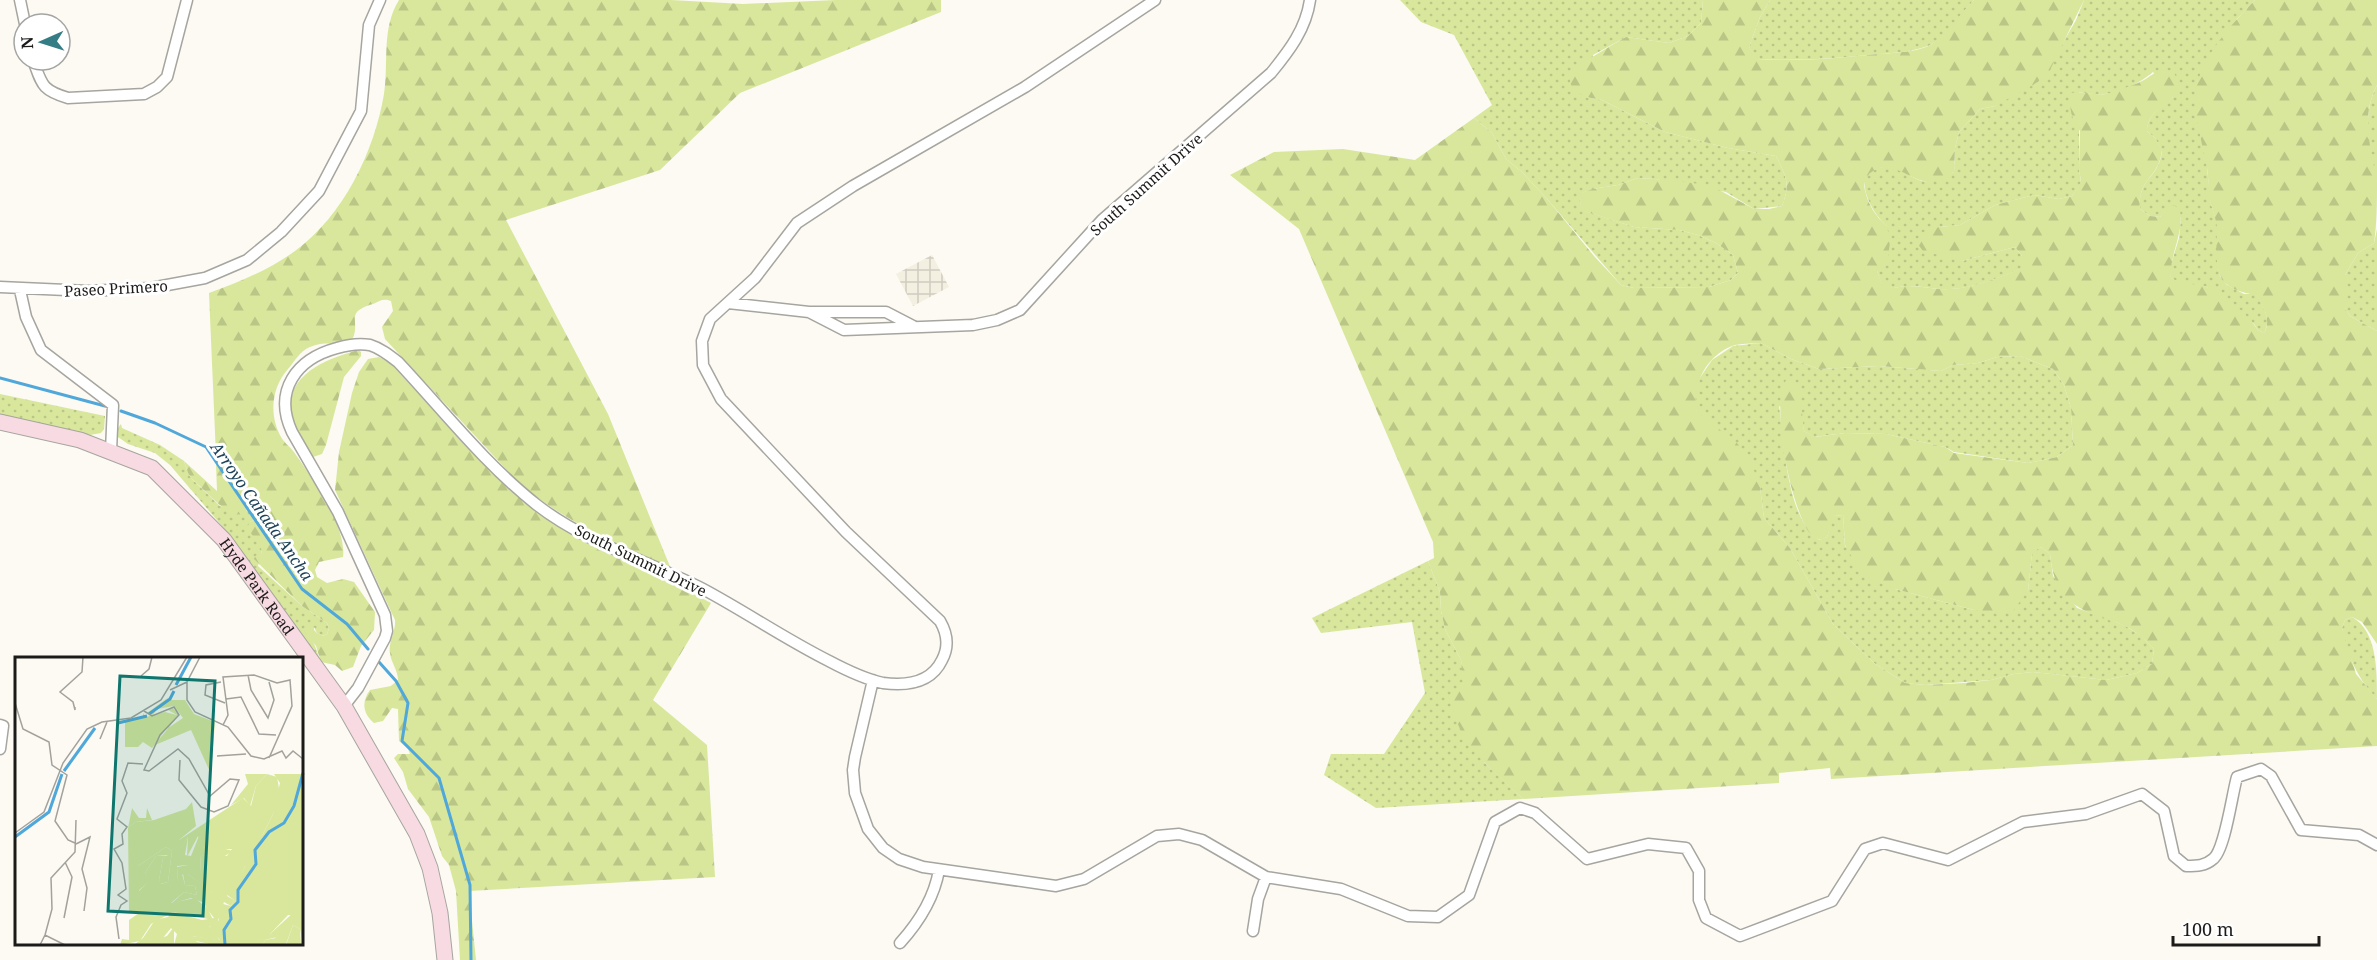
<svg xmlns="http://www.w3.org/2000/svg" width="2377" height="960" font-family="'Noto Serif',serif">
  <defs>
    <pattern id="industrial-grid" width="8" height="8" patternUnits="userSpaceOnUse" patternTransform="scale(1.5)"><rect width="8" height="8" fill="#f3f0e1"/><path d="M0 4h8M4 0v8" fill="none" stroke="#d0cdc0"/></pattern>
    <pattern id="green-dots" width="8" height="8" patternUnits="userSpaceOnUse" patternTransform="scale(1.5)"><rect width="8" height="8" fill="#d8e79c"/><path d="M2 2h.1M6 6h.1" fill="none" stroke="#b9c686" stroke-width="1.8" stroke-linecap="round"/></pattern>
    <pattern id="forest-firs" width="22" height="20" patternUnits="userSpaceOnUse" patternTransform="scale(1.5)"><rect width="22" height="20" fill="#d8e79c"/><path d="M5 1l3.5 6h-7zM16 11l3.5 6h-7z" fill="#b9c686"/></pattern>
  </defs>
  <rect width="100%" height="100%" fill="#fcfaf3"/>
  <!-- industrial -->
  <path fill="url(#industrial-grid)" d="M932,255L949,287L913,306L896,274Z"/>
  <!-- green -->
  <path fill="url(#green-dots)" d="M1400,0H1703L1701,23L1688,36L1669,43L1626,37L1593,55L1586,97L1602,100L1665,132L1728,148L1776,156C1786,177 1791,183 1782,206L1754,209L1726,192L1655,179L1638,178L1618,185L1592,189L1582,193L1580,203L1585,211L1634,227L1679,230L1698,235L1716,243L1733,255L1738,273L1731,280L1709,287L1634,288L1621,285L1548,200L1522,172L1506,159L1492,133L1474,118L1492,105L1454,35L1421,22Z
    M1770,0H1974C1962,13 1943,40 1928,46C1909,53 1887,53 1868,55C1830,59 1794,61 1756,59L1749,47L1760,17Z
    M2084,0H2255L2236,20L2207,168L2211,204L2217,223V260L2220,276L2227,285L2244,294H2256C2263,306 2272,319 2264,333L2258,330L2254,324L2207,287L2180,283L2171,278L2170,268L2179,238L2181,218L2166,210L2160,217L2150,216L2140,209C2137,178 2159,179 2162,151L2155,138L2147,131C2147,115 2162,106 2173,97L2153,72C2141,82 2120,94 2104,94C2095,95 2087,93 2079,92V168L2081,183L2072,196L2059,199L2034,195L1995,205L1960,225L1939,227L1962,261L2015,247L2022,256L2023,268C2001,277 1975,288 1951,289C1936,290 1923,286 1909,286C1895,286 1897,291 1882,285L1877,271L1887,226C1870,212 1847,167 1887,167C1900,167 1910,178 1922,181C1930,183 1946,175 1954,172L1955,148L1959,132L1980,109L1995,106L2061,46L2076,20Z
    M2377,85V184C2369,151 2361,116 2377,85Z
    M2377,229V331L2350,316L2345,308V275L2358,253L2374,243Z
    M1761,343L1791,359L1819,369L1879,366L1941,371L1953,365L1978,363L1997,357L2020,356L2053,369L2064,385L2071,408L2073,445L2057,457L2028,463L1954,452L1945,447L1886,434L1845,433L1814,437L1804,431L1802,419L1779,406C1784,441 1787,522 1820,540L1827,537L1833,516L1843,515L1845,546L1895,589L1974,610L2028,591L2032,552L2041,547L2050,554L2053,576L2077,608L2124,625L2140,635L2154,649L2152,664L2137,673L2106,680L2033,672L2014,674L1991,680L1925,685L1905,683L1874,663L1833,624L1790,548L1764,518L1760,487L1714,426L1697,413L1694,401L1697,382L1712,360L1733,346Z
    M0,394L105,416L104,429L101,433L90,435L0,414Z
    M121,424L122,428L160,445L184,461L188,473L192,479L220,506L247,511L248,506C246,501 242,497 239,493C231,481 230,471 216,464V456C229,465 263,501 259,517L250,522L262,550L258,566L302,606L327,623L329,628L327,634L323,636L317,633L314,627L313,641L321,662L222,526L170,465L155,453L128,444L118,437L116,430Z
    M1428,561L1440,592L1441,611L1445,629L1461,660L1464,684L1484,762L1523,799L1376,808L1324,775L1331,754H1384L1425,693L1412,622L1321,633L1312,618Z
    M2352,617C2377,631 2377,669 2377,699C2357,678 2348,656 2342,628L2345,620Z"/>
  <!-- forest -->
  <path fill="url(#forest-firs)" fill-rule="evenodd" d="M399,0H671L743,4L836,0H941V12L740,93L660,170L506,220L608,414L671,569C617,544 563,521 518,482L385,339L382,327L393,311L391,301C383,298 380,301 373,304C342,313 363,322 351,342C337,345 323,341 310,347C300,351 295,361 288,369C271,388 269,416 281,437C285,444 292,448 296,455C313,479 347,528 343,557L319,562L315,570L317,577L327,583L343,579L354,582L375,612L374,630L361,646L353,667L342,671L335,665L321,662L316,646L304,631L305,626L309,625L317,633L323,636L327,634L329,628L327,623L302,606L254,559L255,556L261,554L262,550L247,527L250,522L259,517C262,501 229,465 216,456L209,293C239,282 269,270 295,251C344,215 374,152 384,94C389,62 381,29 399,0Z
    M1703,0H1770L1760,17L1749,47L1757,59C1798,62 1837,58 1877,54C1892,53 1920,52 1932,44C1948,32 1960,14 1974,0H2084L2048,74L2033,85L1995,106L1980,109L1959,132L1955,148L1954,172C1945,177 1934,184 1923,181C1905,176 1888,158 1870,173C1866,177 1863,185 1865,190C1868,205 1876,217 1887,226L1890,242L1887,265L1877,271L1882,284C1897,291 1895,286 1908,286C1922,286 1936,290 1950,289C1974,288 2001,277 2022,268V256L2015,247L1962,261L1923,251L1917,243L1921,233L1939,227L1960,225L1995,205L2034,195L2059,199L2072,196L2081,182L2079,168L2080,131C2072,121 2068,106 2071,93C2085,90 2099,98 2113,92C2123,88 2135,85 2144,80C2155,73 2160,67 2174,72C2189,106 2148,101 2147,131L2155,138L2162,150C2159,179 2137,178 2140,209L2150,216L2160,217L2166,209L2174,205L2180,210C2184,234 2169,255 2171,278C2183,285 2195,283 2207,287C2226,294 2247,314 2258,330L2264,333C2272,320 2263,306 2256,295C2243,293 2227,289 2221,277C2214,262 2217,242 2217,227C2216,219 2213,212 2211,204C2208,193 2209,180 2207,168C2203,143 2193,117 2196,91C2201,56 2232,24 2255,0H2377V85C2360,118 2371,147 2377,182C2377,201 2377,224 2374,243L2358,253L2345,275V308L2350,316L2377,331V644L2362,622L2352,617L2345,620L2342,628L2356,674L2377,699V746L1831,779L1830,768L1779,773V783L1523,799C1492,769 1458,745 1451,700L1463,684L1461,660L1445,629L1441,611L1440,592L1428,561L1434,558L1433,542L1299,229L1230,175L1274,152L1343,149L1415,160L1474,118L1492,133L1506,159L1522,172L1548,200L1594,256L1621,285L1634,288L1709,287L1731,280L1738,273L1733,255L1716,243L1698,235L1679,230L1634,227L1584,211L1580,203L1581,193L1592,189L1618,185L1638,178L1655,179L1710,185L1754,209H1769L1782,206C1791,183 1786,177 1776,156L1728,148L1665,132L1602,100L1586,97L1573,90L1570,82L1571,75L1579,65L1612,45L1626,37L1669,43L1688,36L1701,23ZM1761,343L1791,359L1819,369L1879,366L1941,371L1953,365L1978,363L1997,357L2020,356L2053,369L2064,385L2071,408L2073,445L2057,457L2028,463L1954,453L1945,447L1886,434L1845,433L1815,437L1804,431L1799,384L1786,380C1770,406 1791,507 1809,532C1812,536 1816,538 1821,540L1827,537L1834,516L1843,515L1845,545L1854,561L1870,579L1895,589L1974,610L1998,613L2013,611L2028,591L2032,553L2041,547L2050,554C2054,592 2067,605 2102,618C2110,621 2118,622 2125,626C2136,631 2145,640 2154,649L2152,664L2137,673L2106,680L2033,672L2014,674L1991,680L1964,683L1925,685L1905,683L1874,663L1833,624L1790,548L1764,518L1760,487L1751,462L1737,443L1697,412C1691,386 1706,356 1732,346C1740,343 1752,344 1761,343Z
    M359,350L361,352V356L344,377L326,445L322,454L313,457L309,455C303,442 293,425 291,411C286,373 331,357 359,350Z
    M379,357L390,363C437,412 479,468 533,509C587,549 652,571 711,603L653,700L707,745L715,877L469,891L476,960H460L456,891L449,865L442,856L429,817L408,789L403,772L394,758L398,754H410L408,749L399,741L398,709L392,708L383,721L374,723C363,714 361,702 370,690L391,686L398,680C398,670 391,663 390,653C388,642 396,632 395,620L335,490L339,452L352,393L359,372L368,359Z
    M184,461L217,491L216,464C230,470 231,478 237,490C241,496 246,500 249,506C239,533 203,487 192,479L188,473Z"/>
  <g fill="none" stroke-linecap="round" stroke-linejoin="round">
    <!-- stream -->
    <path stroke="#50a7da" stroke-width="3" d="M0,378L105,406
      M121,411L155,423L206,447L302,589L347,624L368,649
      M379,662L396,681L408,703L402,741L439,778L470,885L471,960"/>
    <!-- street casing -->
    <g stroke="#a6a59f" stroke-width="13">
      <path id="street" d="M20,0L25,24
        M33,60C42,84 41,90 68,98L144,94L157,87L167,77L187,0
        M0,287L88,291L151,288L205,278L247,260L281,232L319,191L361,111L369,25L380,0
        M20,290L26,317L41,350L113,405L111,451
        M728,303L809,312H886L913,326
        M809,312L844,330L973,325L997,320L1020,310L1102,220L1271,73C1289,51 1306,29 1310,0
        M873,680L855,757L853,770L855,793L868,829L883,848L899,859L923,867L1056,886L1084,879L1157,836L1179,834L1202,840L1266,877L1341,889L1408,916L1438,917L1469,895L1495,822L1520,808L1535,813L1587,859L1648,844L1686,848L1699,871V900L1706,918L1740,936L1832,901L1865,849L1883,843L1948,860L2023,822L2086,814L2142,794L2164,811L2174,856L2186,866C2197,866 2205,866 2213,859C2225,850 2232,794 2237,777L2261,769L2271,776L2301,830L2359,835L2377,845
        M344,706L358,688L385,638L387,631L385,615L338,512L292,432C273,391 296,359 337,348C347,345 359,343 370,345C380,348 389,355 398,362C443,410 485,464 537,505C586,543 648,561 703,589C746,612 785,639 829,661C846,670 864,679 883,683C906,686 931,683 942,660C949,647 947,633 940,621L846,532L721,399L703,365L702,341L710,319L755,278L797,223L853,186L1025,87L1155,0
        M0,725L3,726L0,749
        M1253,931L1258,899L1266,877
        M900,943C919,922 934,899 939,870"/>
    </g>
    <!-- secondary casing -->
    <g stroke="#a6a59f" stroke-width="17">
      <g id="secondary">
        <path id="s1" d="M0,422L80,440L152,468L224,540L344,706L417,834L430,868L440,913L445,960"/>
      </g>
    </g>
    <!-- street -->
    <use href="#street" stroke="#fff" stroke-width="10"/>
    <!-- secondary -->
    <use href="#secondary" stroke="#f7dae2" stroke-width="15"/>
  </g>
  <g text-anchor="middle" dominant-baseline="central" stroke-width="6" stroke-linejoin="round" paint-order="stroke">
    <!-- street labels -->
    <g font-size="15" fill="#1c1b19" stroke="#fff">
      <text transform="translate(1146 184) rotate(-42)">South Summit Drive</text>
      <text transform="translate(116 288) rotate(-3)">Paseo Primero</text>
      <text transform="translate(641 560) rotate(26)">South Summit Drive</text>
      <text stroke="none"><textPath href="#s1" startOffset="318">Hyde Park Road</textPath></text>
    </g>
    <!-- water labels -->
    <g font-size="16" font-style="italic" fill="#1e4359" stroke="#fff">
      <text transform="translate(262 511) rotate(55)">Arroyo Cañada Ancha</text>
    </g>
  </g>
  <!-- overview -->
  <g transform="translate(15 657)">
    <rect width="288" height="288" fill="#fcfaf3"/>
    <path d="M252,117L262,120L265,137L258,157L248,177L235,188L229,212L212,239L219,243L216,249L209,245L202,267L194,270L205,284L177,279L182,285L198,288H159L162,277L156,271L142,288H119L128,281L140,263L153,260L158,255L187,263L199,261L187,245L176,241L156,247L169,235L182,238L180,229L170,228L168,217L163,223L162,210L173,208V217L197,236L186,215L185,198L212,199L217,192H189L183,179L172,200L173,180L164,195V183L228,141L236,149L241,129ZM117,151L124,161H131L132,151L137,163L120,165L113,171ZM151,190L157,194L153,225L145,227L144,223L148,201L153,198L141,199L130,216L136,223L123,234V209ZM278,256L288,259V288L285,272L278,268L271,287L248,288L250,283L261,281L255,277Z" fill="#d8e79c"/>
    <path d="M154,40L151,43H170L179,57L200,65L196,117L176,73L140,88L150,73L168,61L159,49L142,52L138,58L132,56ZM158,51L164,58L137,91L128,85L123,90H110V66L99,65L128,60V56L131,60L150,55L162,58L153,53ZM230,117H252L241,129L235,149L229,141L216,148L233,127ZM259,117H288V259L273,258L255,277L262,280L250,283L248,288H198L173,282L177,279L205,283L192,272L204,263V246L216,249L219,243L211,237L229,212L233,188L248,177L258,157L265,126ZM177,145L181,169L164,183V194L173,180L170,198L176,199L184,179L189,192L203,190L218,194L208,200L185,198L186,215L195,225L197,237L173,217V208L162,209L163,223L166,213L170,228L180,229L182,238L169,235L156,246L180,241L193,252L198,263L158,255L136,267L125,284L105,288L107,282L114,283V263L127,254L114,256L113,171L120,165L139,163L171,152ZM151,190L157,194L153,225L146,227L144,223L148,201L153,199H141L130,216L135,223L124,234L123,209ZM278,268L285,272L286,288H271ZM159,270V288L142,287V282L152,279Z" fill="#d8e79c" fill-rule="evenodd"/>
    <path fill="none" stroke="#50a7da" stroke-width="3" d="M161,28L176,0M134,57L155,42L159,34M103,66L132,59M49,114L80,71M0,180L34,155L47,117M210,288L209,273L216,262L215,253L223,245V233L241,207L240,193L254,175L269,166L279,149L288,116"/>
    <path fill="none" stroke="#a2a19c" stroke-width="1.5" d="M185,0L172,25V43L180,55L213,70L236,99L249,102L267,94L271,101L278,94L288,102M233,18L236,33L253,61L259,43L254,25M126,19L134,12L137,0M206,25L191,28L190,38L210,46M155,33L172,25M211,42L226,40L244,77L261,78M0,46L8,72L34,85L37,108L52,118L40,164L53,183L60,186M60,50V53L58,45L45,35L67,15L68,0M129,54L137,59L159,50L164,58L145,78L129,113L134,114L163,92L174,102L195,139L215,122L224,123L213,149L199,155L186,150L164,123L165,103M208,68L213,58L208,20L239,18L262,26L275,23L277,49L254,101M85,82L92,65M202,99L231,97M0,176L29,155L48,106L72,72L87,65L116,61L146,43L172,0M61,187L75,180L67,212L72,231L69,254M49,261L57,220L50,205M30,278L37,252L36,221L60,195L61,163M104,282L101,260L106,248L112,244L103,238L111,232L107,206L99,192L108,187L107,177L112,170L102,162L112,136L107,124L113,106L128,107M25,288L30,278L50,288"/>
    <path fill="#0f766e" fill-opacity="0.15" stroke="#0f766e" stroke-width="3" d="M105,19L200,24L188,259L93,254Z"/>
    <rect width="288" height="288" fill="none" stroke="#1c1b19" stroke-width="3"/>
  </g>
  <!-- north arrow -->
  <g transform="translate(42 42) rotate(267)"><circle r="28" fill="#ffffff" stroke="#a4a4a3" stroke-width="1.5"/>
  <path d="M0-4.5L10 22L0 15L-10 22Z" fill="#357d85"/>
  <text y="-9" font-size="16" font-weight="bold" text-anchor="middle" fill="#1c1b19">N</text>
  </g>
  <!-- scale -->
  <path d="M2173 936v9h146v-9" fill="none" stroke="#1c1b19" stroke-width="3"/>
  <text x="2182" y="936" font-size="18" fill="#1c1b19" stroke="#ffffff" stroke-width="4.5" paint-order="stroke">100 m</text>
</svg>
